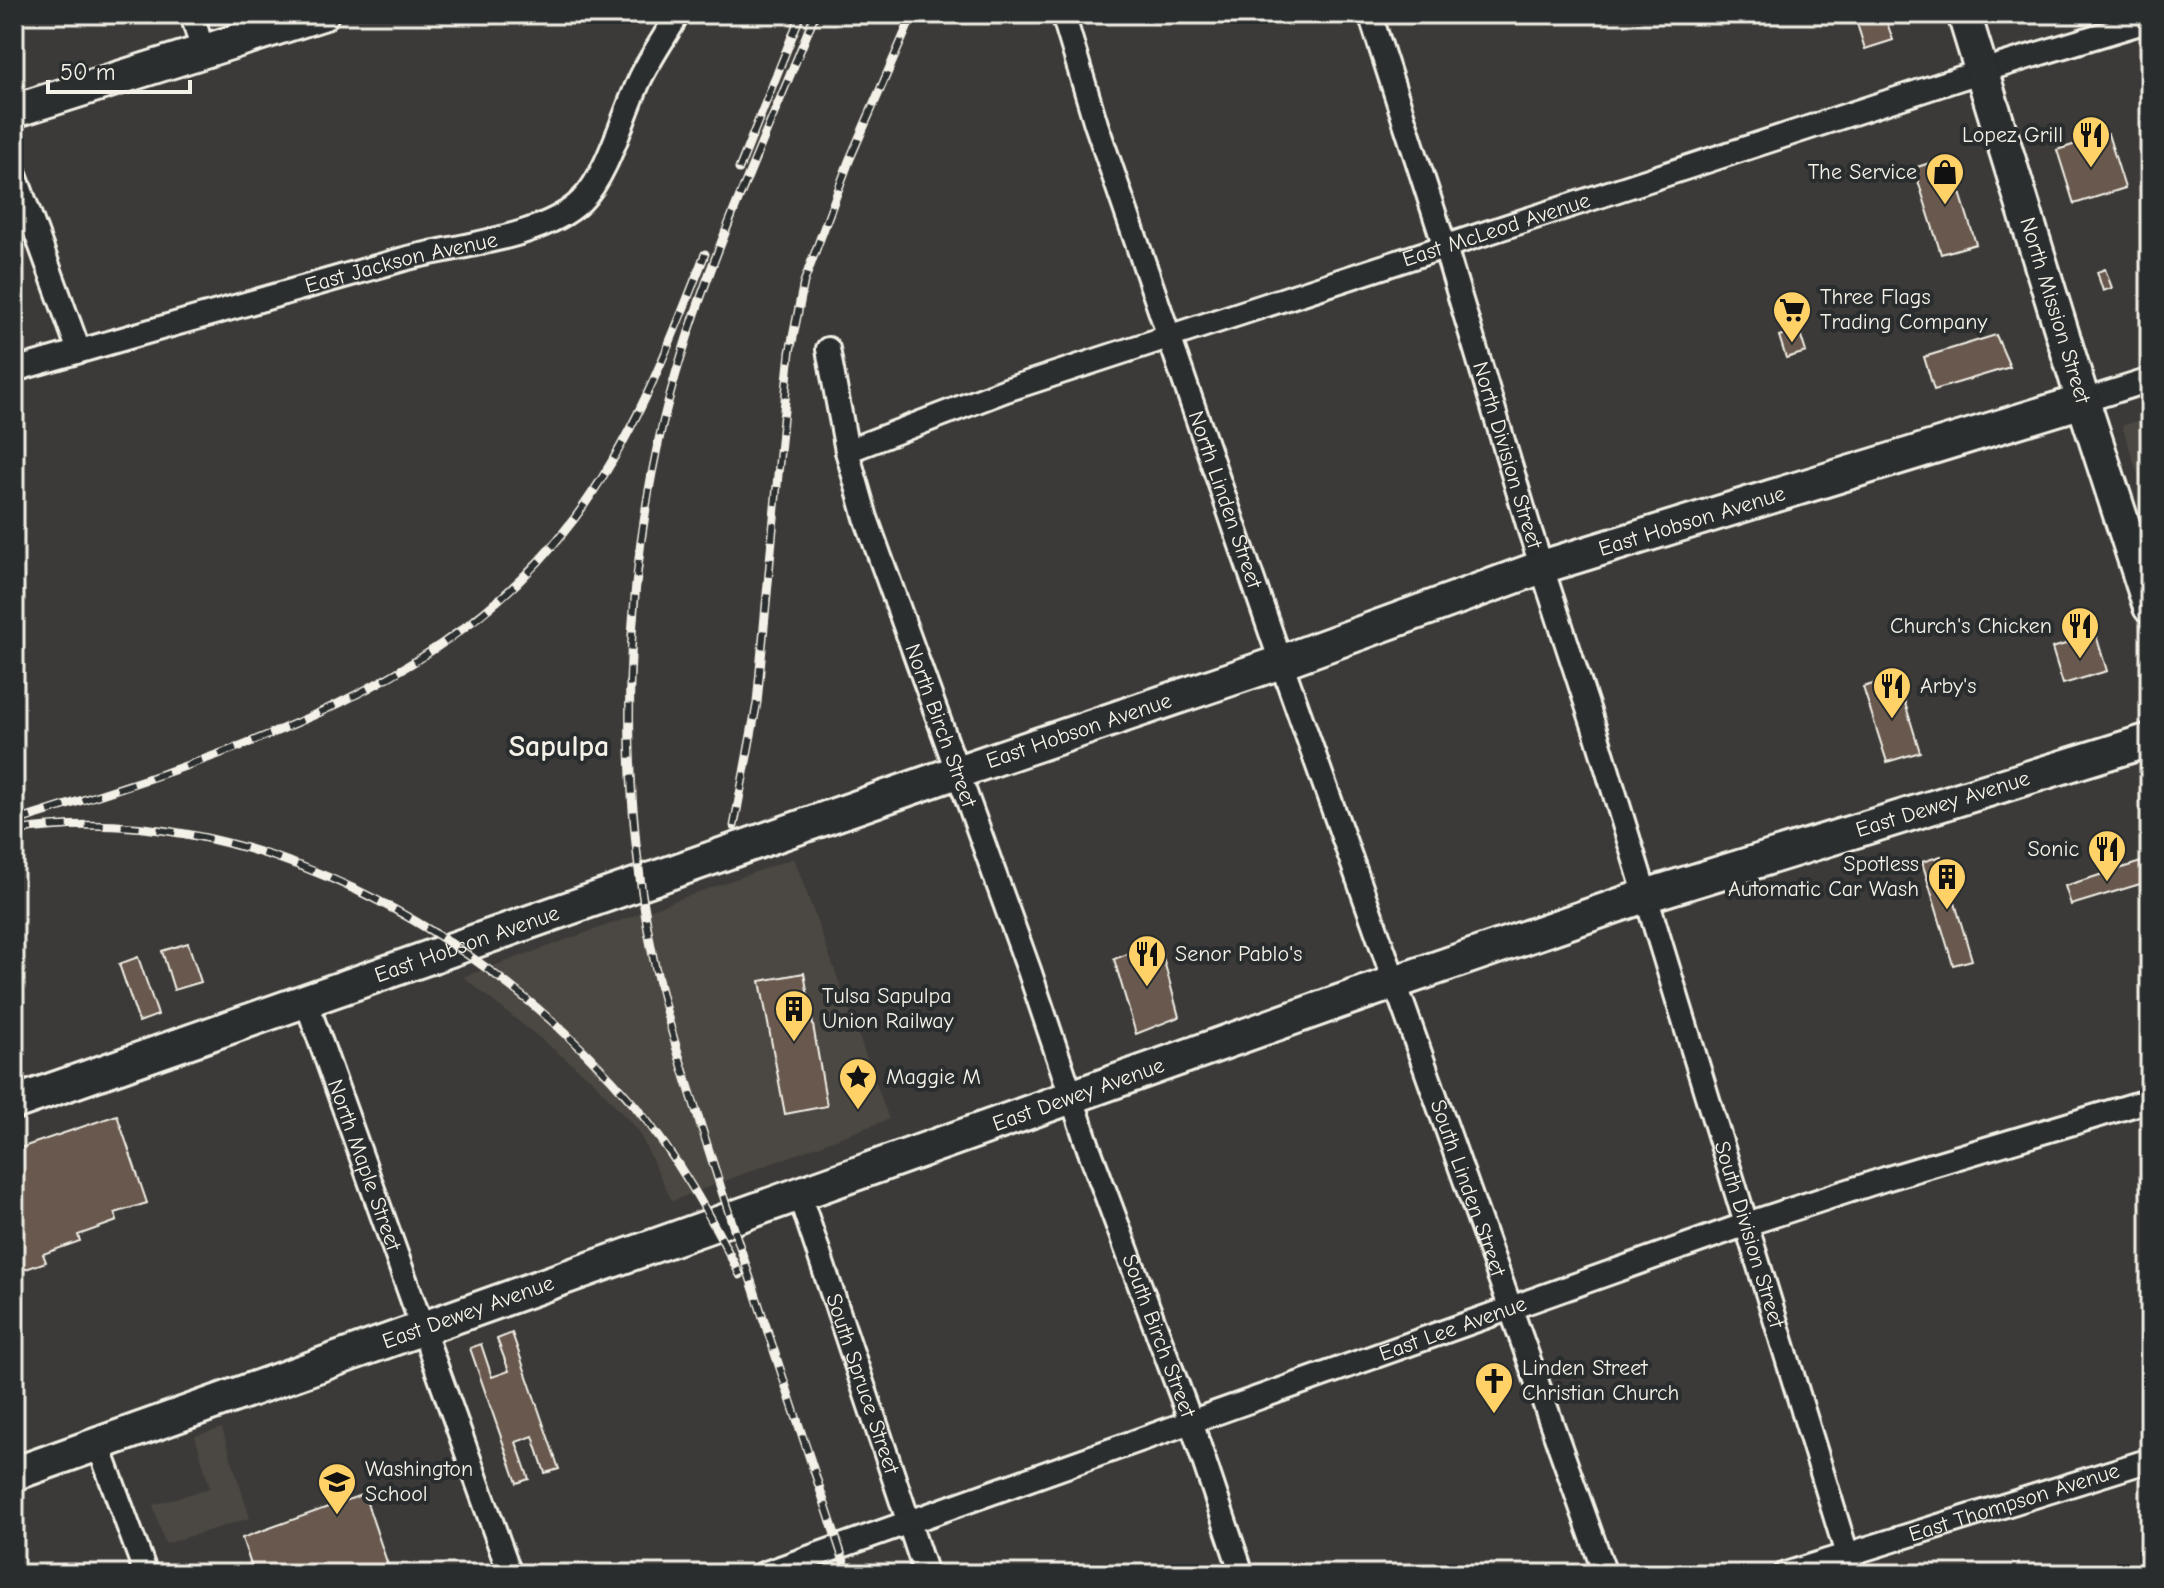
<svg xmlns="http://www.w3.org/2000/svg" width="2164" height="1588" font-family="'Comic Neue',sans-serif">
  <rect width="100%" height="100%" fill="#3c3a38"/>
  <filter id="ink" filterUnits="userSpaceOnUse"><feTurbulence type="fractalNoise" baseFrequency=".0125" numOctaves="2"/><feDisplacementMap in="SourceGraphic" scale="16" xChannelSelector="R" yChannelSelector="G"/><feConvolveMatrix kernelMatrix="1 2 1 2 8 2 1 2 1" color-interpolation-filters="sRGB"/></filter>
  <g filter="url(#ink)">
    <!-- built -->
    <path fill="#4c4642" d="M2150,417V510L2122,426Z
      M794,858L889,1119L672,1201L638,1131L592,1080L463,977Z
      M222,1428L250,1518L165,1544L153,1505L210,1488L195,1436Z"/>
    <!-- building -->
    <path fill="#67584e" stroke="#f4f1e8" stroke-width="2" d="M1854,14H1884L1893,40L1865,49Z
      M2108,134L2125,188L2074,204L2057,150Z
      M1949,157L1976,244L1941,254L1914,168Z
      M2105,269L2112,288L2103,291L2097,272Z
      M1799,330L1806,352L1786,358L1779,336Z
      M1996,335L2010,367L1934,390L1924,357Z
      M2096,635L2107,671L2063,684L2052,648Z
      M1897,677L1920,752L1887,762L1863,687Z
      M1941,856L1972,960L1953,965L1922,862Z
      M2147,860L2150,881L2071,905L2065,886Z
      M1159,942L1179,1017L1136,1034L1114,959Z
      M188,943L201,982L174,990L162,951Z
      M138,957L158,1015L139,1022L119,964Z
      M804,973L827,1106L785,1114L760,981Z
      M117,1115L147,1203L115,1213L117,1221L78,1235L80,1241L43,1254L46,1262L23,1270L18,1256L14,1258V1150Z
      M512,1333L559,1469L545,1473L533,1436L516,1442L529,1479L517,1483L470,1348L481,1344L492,1377L509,1371L497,1339Z
      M364,1494L391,1574H254L242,1538Z"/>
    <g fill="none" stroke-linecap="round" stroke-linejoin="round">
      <!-- street casing -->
      <g stroke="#f4f1e8" stroke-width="28">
        <g id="street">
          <path d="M192,14L203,52"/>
          <path id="s1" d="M1063,14L1096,124L1281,662L1605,1574"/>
          <path id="s2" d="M1370,14L1445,247L1530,531L1597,736L1853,1574"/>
          <path d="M14,172L79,351"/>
          <path id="s3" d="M828,349L847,451L866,518L1029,970L1089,1149L1191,1422L1242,1574"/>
          <path id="s4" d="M14,370C144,333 274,295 404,259C454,246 544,238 581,201C608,175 624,112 641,77C652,55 666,35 678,14"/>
          <path d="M2083,401L2150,380"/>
          <path id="s5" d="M847,451L1006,390L1982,71L2150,20"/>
          <path id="s6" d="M306,1001L510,1574"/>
          <path id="s7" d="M799,1194L926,1574"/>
          <path d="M98,1444L146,1574"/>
          <path id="s8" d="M763,1574L1744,1225L1885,1179L2150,1100"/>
          <path id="s9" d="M1785,1574L2150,1460"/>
        </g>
      </g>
      <!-- secondary casing -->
      <g stroke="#f4f1e8" stroke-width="38">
        <g id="secondary">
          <path id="s10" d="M1964,14L2083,401L2150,607"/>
          <path d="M14,111L322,14"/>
          <path id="s11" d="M14,1103L957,772L1281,662L1542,567L2083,401"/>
          <path id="s12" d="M14,1474L1338,1002L1645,896L2150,740"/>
        </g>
      </g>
      <!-- street -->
      <use href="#street" stroke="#2a2d2e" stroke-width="22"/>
      <!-- secondary -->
      <use href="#secondary" stroke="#2a2d2e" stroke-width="32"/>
      <!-- rail casing -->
      <g stroke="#f4f1e8" stroke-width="9">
        <path id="rail" d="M815,14C761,150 696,284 662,426C624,590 619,771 649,936C664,1019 693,1099 718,1179C760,1311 805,1442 848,1574
          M739,169L801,14
          M14,822C213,758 443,695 574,519C634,439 669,346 705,254
          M734,826L757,703L783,420L790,352L804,282L849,161L913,14
          M14,831C247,795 488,933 635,1106C678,1158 710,1215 740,1275"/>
      </g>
      <!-- rail -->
      <use href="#rail" stroke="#2a2d2e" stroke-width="6" stroke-dasharray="18" stroke-linecap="butt"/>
    </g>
  </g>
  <!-- icons -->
  <defs>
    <g id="restaurant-pin" transform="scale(2)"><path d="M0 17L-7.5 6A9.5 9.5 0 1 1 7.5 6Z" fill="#ffd166" stroke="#2a2d2e"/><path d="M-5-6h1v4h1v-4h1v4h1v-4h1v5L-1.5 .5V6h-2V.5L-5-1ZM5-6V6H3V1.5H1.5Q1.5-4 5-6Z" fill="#111"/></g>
    <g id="shop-pin" transform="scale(2)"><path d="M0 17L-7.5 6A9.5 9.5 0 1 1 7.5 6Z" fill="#ffd166" stroke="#2a2d2e"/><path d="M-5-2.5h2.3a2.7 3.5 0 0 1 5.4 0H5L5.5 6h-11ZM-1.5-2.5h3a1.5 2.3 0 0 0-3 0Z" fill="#111"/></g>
    <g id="supermarket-pin" transform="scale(2)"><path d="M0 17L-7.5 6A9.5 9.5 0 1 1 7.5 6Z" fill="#ffd166" stroke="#2a2d2e"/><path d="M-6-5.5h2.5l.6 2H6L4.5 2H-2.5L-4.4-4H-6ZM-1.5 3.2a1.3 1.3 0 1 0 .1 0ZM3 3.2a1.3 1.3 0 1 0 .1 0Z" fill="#111"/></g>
    <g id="building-pin" transform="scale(2)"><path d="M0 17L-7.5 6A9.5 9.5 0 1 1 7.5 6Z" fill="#ffd166" stroke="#2a2d2e"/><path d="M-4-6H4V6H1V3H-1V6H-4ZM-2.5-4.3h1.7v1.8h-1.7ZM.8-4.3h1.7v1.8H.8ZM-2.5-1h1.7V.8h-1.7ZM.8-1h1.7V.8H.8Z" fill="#111"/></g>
    <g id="sight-pin" transform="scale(2)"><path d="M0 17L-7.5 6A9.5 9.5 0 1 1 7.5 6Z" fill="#ffd166" stroke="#2a2d2e"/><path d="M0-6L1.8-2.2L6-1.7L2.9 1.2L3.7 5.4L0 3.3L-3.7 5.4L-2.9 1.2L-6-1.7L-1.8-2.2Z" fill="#111"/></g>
    <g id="church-pin" transform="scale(2)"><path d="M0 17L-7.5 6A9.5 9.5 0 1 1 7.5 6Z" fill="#ffd166" stroke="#2a2d2e"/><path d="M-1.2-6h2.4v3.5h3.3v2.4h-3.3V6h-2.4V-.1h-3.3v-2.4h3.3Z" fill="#111"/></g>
    <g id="school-pin" transform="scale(2)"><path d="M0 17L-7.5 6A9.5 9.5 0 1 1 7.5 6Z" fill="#ffd166" stroke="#2a2d2e"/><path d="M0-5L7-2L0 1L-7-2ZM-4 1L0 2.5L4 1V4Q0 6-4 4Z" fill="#111"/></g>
  </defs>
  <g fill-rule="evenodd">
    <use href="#restaurant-pin" x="2091" y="135"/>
    <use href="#shop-pin" x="1945" y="172"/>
    <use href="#supermarket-pin" x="1792" y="310"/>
    <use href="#restaurant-pin" x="2080" y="626"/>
    <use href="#restaurant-pin" x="1892" y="686"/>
    <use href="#restaurant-pin" x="2107" y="849"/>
    <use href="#building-pin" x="1947" y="877"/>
    <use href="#restaurant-pin" x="1147" y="954"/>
    <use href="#building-pin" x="794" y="1009"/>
    <use href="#sight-pin" x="858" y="1077"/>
    <use href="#church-pin" x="1494" y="1381"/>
    <use href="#school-pin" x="337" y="1482"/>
  </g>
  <g text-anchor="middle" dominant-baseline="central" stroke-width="8" stroke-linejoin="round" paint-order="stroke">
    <!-- poi labels -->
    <g font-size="22" fill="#f4f1e8" stroke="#2a2d2e" text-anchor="start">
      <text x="2063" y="135" text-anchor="end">Lopez Grill</text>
      <text x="1917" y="172" text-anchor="end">The Service</text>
      <text x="1820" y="297">Three Flags<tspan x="1820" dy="25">Trading Company</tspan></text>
      <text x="2052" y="626" text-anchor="end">Church's Chicken</text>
      <text x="1920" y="686">Arby's</text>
      <text x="2079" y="849" text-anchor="end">Sonic</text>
      <text x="1919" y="864" text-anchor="end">Spotless<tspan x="1919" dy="25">Automatic Car Wash</tspan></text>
      <text x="1175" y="954">Senor Pablo's</text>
      <text x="822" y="996">Tulsa Sapulpa<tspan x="822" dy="25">Union Railway</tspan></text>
      <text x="886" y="1077">Maggie M</text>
      <text x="1522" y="1368">Linden Street<tspan x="1522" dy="25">Christian Church</tspan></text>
      <text x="365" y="1469">Washington<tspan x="365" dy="25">School</tspan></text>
    </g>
    <!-- street labels -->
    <g font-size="22" fill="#f4f1e8" stroke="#2a2d2e">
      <text stroke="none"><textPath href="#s5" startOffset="686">East McLeod Avenue</textPath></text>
      <text stroke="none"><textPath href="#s4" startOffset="402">East Jackson Avenue</textPath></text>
      <text stroke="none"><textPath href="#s10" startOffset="310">North Mission Street</textPath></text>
      <text stroke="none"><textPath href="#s2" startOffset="462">North Division Street</textPath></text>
      <text stroke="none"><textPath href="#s1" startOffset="512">North Linden Street</textPath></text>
      <text stroke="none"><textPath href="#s11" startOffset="1776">East Hobson Avenue</textPath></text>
      <text stroke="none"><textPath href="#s3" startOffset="394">North Birch Street</textPath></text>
      <text stroke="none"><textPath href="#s11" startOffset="1128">East Hobson Avenue</textPath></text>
      <text stroke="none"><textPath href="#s12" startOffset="2042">East Dewey Avenue</textPath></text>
      <text stroke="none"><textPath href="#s11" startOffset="480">East Hobson Avenue</textPath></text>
      <text stroke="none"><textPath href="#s12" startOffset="1130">East Dewey Avenue</textPath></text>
      <text stroke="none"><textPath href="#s6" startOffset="174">North Maple Street</textPath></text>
      <text stroke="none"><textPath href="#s1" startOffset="1242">South Linden Street</textPath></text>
      <text stroke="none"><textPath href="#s2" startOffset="1278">South Division Street</textPath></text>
      <text stroke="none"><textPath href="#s12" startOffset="482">East Dewey Avenue</textPath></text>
      <text stroke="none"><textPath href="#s8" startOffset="732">East Lee Avenue</textPath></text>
      <text stroke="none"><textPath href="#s3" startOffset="1042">South Birch Street</textPath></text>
      <text stroke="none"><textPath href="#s7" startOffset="200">South Spruce Street</textPath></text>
      <text stroke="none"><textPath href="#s9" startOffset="240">East Thompson Avenue</textPath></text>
    </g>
    <!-- district labels -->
    <g font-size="30" font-weight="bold" fill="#f4f1e8" stroke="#2a2d2e">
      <text x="559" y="746">Sapulpa</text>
    </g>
  </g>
  <!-- margin -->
  <rect width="2164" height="1588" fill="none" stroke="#2a2d2e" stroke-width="48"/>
  <rect x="24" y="24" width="2116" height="1540" fill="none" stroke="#f4f1e8" stroke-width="3" filter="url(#ink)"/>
  <!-- scale -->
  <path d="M48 80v12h142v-12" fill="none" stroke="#f4f1e8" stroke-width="4"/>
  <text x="60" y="80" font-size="24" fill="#f4f1e8" stroke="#2a2d2e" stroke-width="6" paint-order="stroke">50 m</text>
</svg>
